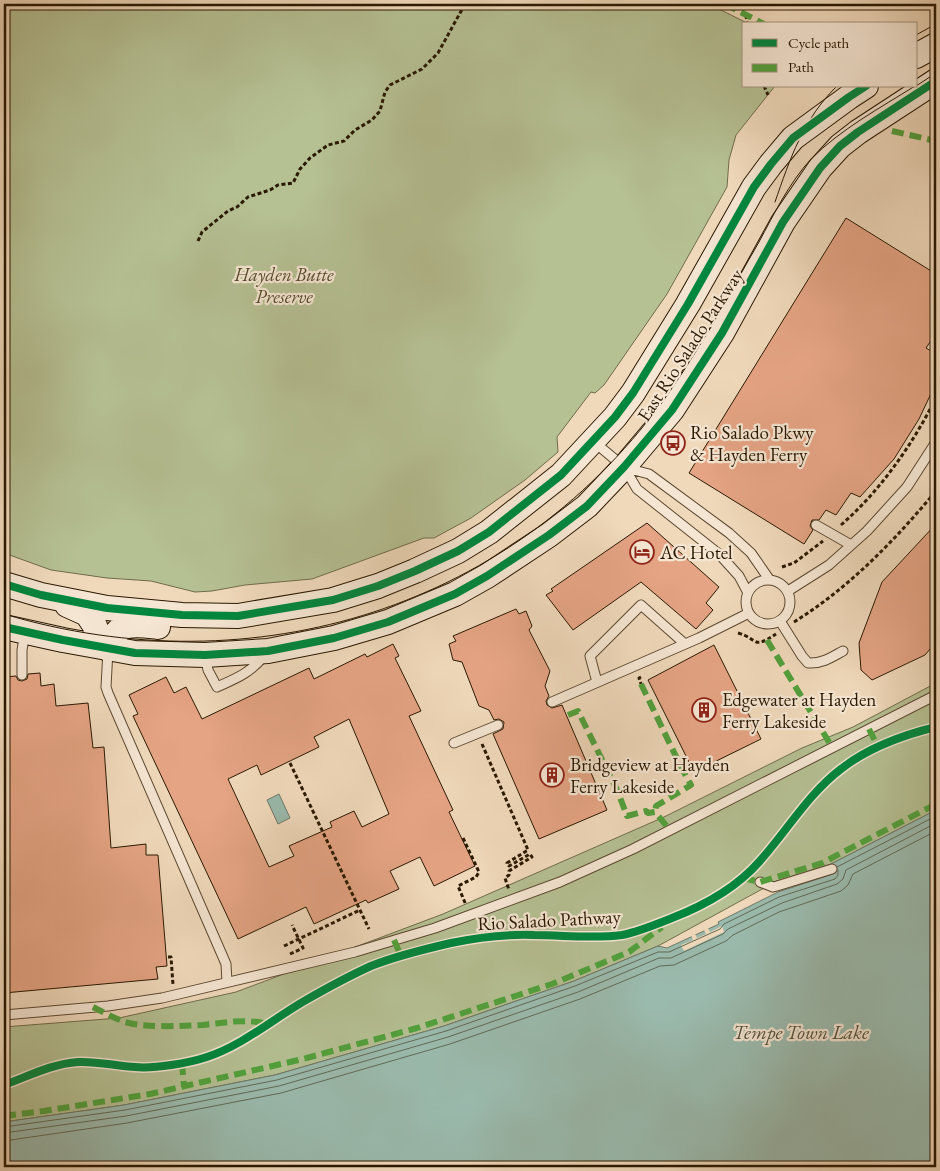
<svg xmlns="http://www.w3.org/2000/svg" width="940" height="1171" font-family="'EB Garamond',serif">
  <rect width="100%" height="100%" fill="#f0d9bb"/>
  <filter id="stains"><feTurbulence type="fractalNoise" baseFrequency=".004" numOctaves="4"/><feColorMatrix values="0 0 0 0 .2 0 0 0 0 .09 0 0 0 0 .02 0 0 0 .5 -.17"/></filter>
  <radialGradient id="worn" r=".72"><stop offset=".6" stop-color="#630" stop-opacity="0"/><stop offset="1" stop-color="#630" stop-opacity=".3"/></radialGradient>
  <!-- green -->
  <path fill="#b5c093" stroke="#706c4a" d="M4,4H709L749,24H744V86H775L736,135L729,160L727,187L667,294L604,385L595,393L591,392L557,437L558,452L525,480L471,518L434,538H424L312,579L245,585L212,591L195,592L151,581L107,578L51,570L4,553Z
    M936,683V810L831,864L777,881L658,946L574,981L444,1026L275,1075L124,1105L4,1122V1027L119,1018L236,992L443,914L664,817L802,748L853,727Z"/>
  <!-- water -->
  <path fill="#9abaad" stroke="#6d7968" d="M279,794L290,818L278,824L267,800Z
    M936,810V1167H4V1122L124,1105L275,1075L444,1026L574,981L658,946L667,948L719,924L718,922L778,892L833,874L831,864Z"/>
  <!-- pier -->
  <path fill="#f0d9bb" d="M722,926L724,932L684,951L681,945L693,940L691,935L695,934L697,938L706,934L704,930L708,928L710,932Z"/>
  <g fill="none" stroke-linecap="round" stroke-linejoin="round">
    <!-- shore -->
    <path stroke="#626957" stroke-width="1" d="M837,867L936,816
      M4,1127L125,1110L277,1080L446,1031L575,986L658,952H669L720,929L724,924L779,897L835,879L838,875V870
      M4,1133L126,1116L279,1086L448,1037L578,992L659,958H671L723,934L728,929L782,903L837,884L843,879L846,870L936,823
      M4,1141L127,1123L281,1093L450,1044L580,999L660,966L674,965L726,941L733,935L779,912L841,891L848,885L853,874L936,831"/>
  </g>
  <!-- building -->
  <path fill="#e5a484" stroke="#2a1801" fill-rule="evenodd" d="M846,218L936,274V333L926,348L936,354V383L919,419L894,459L860,497L851,493L836,515L826,510L819,520H812L810,526L813,530L804,544L689,473Z
    M647,523L719,587L706,603L713,610L696,629L641,582L573,630L546,595L553,591L551,589Z
    M936,524V642L925,655L872,680L861,670L859,643L882,582Z
    M516,609L519,614L526,611L532,626L529,630L550,671L545,686L549,696L546,701L547,705L552,708L562,705L607,810L539,839L493,734L503,729L504,722L499,719L494,720L489,710L479,706L462,662L453,660L449,644L456,641L453,636Z
    M393,644L399,656L395,658L421,711L409,716L453,810L449,812L475,866L434,886L420,857L390,871L399,889L368,903L366,900L314,924L306,907L238,939L133,716L138,714L129,695L166,677L174,693L186,687L202,719L309,668L314,679L365,654L367,657ZM349,719L389,814L362,827L354,811L330,822L332,827L289,846L294,856L269,867L228,779L257,765L261,775L319,747L314,737Z
    M714,645L761,739L694,772L648,680Z
    M40,673L41,686L54,684L56,706L88,703L93,748L104,747L111,848L146,844V855H158L167,966L156,967L158,979L4,993V677L16,676L18,680L22,681L27,679L28,674Z"/>
  <g fill="none" stroke-linecap="round" stroke-linejoin="round">
    <!-- lane casing -->
    <g stroke="#5c4830" stroke-width="11">
      <path id="lane" d="M593,441L624,467L637,489L719,554L739,576L748,593
        M626,468L649,474L729,533L751,553L769,579
        M816,525L851,545
        M746 602a22 22 0 1 1 44 0a22 22 0 1 1-44 0Z
        M788,591L829,565L867,531L907,487L936,442
        M780,621L802,656L808,663C822,664 832,657 843,651
        M108,650L106,687L108,693L226,964L227,982
        M205,655L208,670L217,687C237,678 250,673 264,656
        M22,675V650L25,632
        M597,682L590,656L641,605L685,644
        M552,702L699,638L749,613
        M454,743L498,725
        M760,882L773,887L777,886L832,869
        M4,1015L108,1006L162,998L355,952L435,928L560,882L633,849L936,695"/>
    </g>
    <!-- secondary casing -->
    <g stroke="#2a1801" stroke-width="26">
      <path id="secondary" d="M916,56L936,45
        M4,584L41,595L107,608L182,615L238,616L333,600L378,586L415,571L458,551L489,532L561,475L615,417L633,393L688,304L754,187L771,164L793,138L849,97L866,86
        M67,605L87,614L95,626L97,634L108,649
        M4,627L63,640L135,653L205,655L268,651L334,638L388,622L455,594L487,576L549,535L587,506L624,467L672,410L722,333L783,222L820,168L840,146L858,132L936,81
        M108,649C111,643 113,635 118,631C127,622 147,626 158,627"/>
    </g>
    <!-- path -->
    <path stroke="#2a1801" stroke-width="3" stroke-dasharray="4 2.5" stroke-linecap="butt" d="M746,15L747,24
      M4,72H5
      M764,86L768,95
      M198,241L202,232L228,211L237,207L248,197L270,190L278,185L293,183L300,169L310,158L328,145L344,141L355,130L372,120L380,111L385,92L390,85L422,69L438,53L465,4
      M936,332C930,346 930,359 936,373
      M841,525C881,490 912,445 936,398
      M782,567L794,563L823,541
      M794,622C849,588 895,540 936,491
      M738,633C759,639 752,650 776,634
      M641,677L639,678L641,684
      M482,744L528,850L507,863L509,866L530,854L532,857L509,871V875L505,878L509,890
      M290,763L369,929
      M463,838L479,872L476,877L458,886L466,905
      M284,946L360,910
      M290,954L303,948L292,925
      M168,957H171L173,985"/>
    <!-- lane -->
    <use href="#lane" stroke="#f5e6d3" stroke-width="9"/>
    <!-- secondary -->
    <use href="#secondary" stroke="#f5e6d3" stroke-width="24"/>
    <!-- tram -->
    <path stroke="#2a1801" stroke-width="1" d="M916,35L936,24
      M916,86L936,73
      M775,202C790,159 803,119 837,86
      M4,614C254,689 518,608 670,391C703,344 730,292 759,242C774,214 789,183 811,159C841,129 880,108 915,86"/>
    <!-- quiet -->
    <path stroke="#51a13c" stroke-width="6" stroke-dasharray="12 6" stroke-linecap="butt" d="M725,4L764,24
      M892,131L936,141
      M767,640L832,747
      M641,684L682,769L691,785L656,806L655,812
      M568,715L578,711L618,792L627,816L646,811L648,813L655,812L670,830
      M869,729L878,747
      M743,878L760,882L822,863L936,804
      M394,940L401,956
      M93,1007C103,1012 114,1018 125,1022C144,1028 182,1026 202,1025C224,1023 245,1018 267,1024
      M182,1063L184,1087
      M4,1116L44,1111L150,1094L303,1059L417,1028L552,984L629,952L662,927"/>
    <!-- cycleway casing -->
    <g stroke="#f5e6d3" stroke-width="11">
      <path id="cycleway" d="M4,584L41,595L107,608L182,615L238,616L333,600L378,586L415,571L458,551L489,532L561,475L615,417L633,393L688,304L754,187L771,164L793,138L849,97L866,86
        M4,627L63,640L135,653L205,655L268,651L334,638L388,622L455,594L487,576L549,535L587,506L624,467L672,410L722,333L783,222L820,168L840,146L858,132L936,81
        M4,1085C29,1076 51,1064 78,1062C97,1061 116,1066 135,1067C154,1069 189,1063 207,1057C243,1045 273,1019 306,1000C327,988 349,976 371,966C396,956 425,949 451,943C479,937 506,934 534,935C563,935 593,939 622,935C638,932 657,924 672,918C703,906 736,888 759,862C787,831 808,794 841,769C869,747 903,735 936,727"/>
    </g>
    <!-- cycleway -->
    <use href="#cycleway" stroke="#00873e" stroke-width="8"/>
  </g>
  <!-- icons -->
  <defs>
    <g id="bus-ring" transform="scale(1.25)"><circle r="9.5" fill="#f5e6d3" stroke="#8f2418" stroke-width="1.5"/><path d="M-5-6H5V4H4V6H2V4H-2V6H-4V4H-5ZM-3.5-4V0h7V-4ZM-3.5 1.2v1.5H-2V1.2ZM2 1.2v1.5H3.5V1.2Z" fill="#8f2418"/></g>
    <g id="hotel-ring" transform="scale(1.25)"><circle r="9.5" fill="#f5e6d3" stroke="#8f2418" stroke-width="1.5"/><path d="M-6-4.5h1.5V1H6V5H4.5V3h-9V5H-6ZM-4 0a1.8 1.8 0 1 1 3.6 0ZM.5 0V-2.5h3Q6-2.5 6 0Z" fill="#8f2418"/></g>
    <g id="building-ring" transform="scale(1.25)"><circle r="9.5" fill="#f5e6d3" stroke="#8f2418" stroke-width="1.5"/><path d="M-4-6H4V6H1V3H-1V6H-4ZM-2.5-4.3h1.7v1.8h-1.7ZM.8-4.3h1.7v1.8H.8ZM-2.5-1h1.7V.8h-1.7ZM.8-1h1.7V.8H.8Z" fill="#8f2418"/></g>
  </defs>
  <g fill-rule="evenodd">
    <use href="#bus-ring" x="673" y="443"/>
    <use href="#hotel-ring" x="642" y="552"/>
    <use href="#building-ring" x="704" y="710"/>
    <use href="#building-ring" x="552" y="775"/>
  </g>
  <g text-anchor="middle" dominant-baseline="central" stroke-width="4.5" stroke-linejoin="round" paint-order="stroke">
    <!-- park labels -->
    <g font-size="19" font-style="italic" fill="#544a2d" stroke="#f5e6d3">
      <text x="284" y="274">Hayden Butte<tspan x="284" dy="22">Preserve</tspan></text>
    </g>
    <!-- street labels -->
    <g font-size="19" fill="#2a1801" stroke="#f5e6d3">
      <text transform="translate(690 345) rotate(-57)">East Rio Salado Parkway</text>
      <text transform="translate(549 920) rotate(-3)">Rio Salado Pathway</text>
    </g>
    <!-- poi labels -->
    <g font-size="19" fill="#2a1801" stroke="#f5e6d3" text-anchor="start">
      <text x="690" y="432">Rio Salado Pkwy<tspan x="690" dy="22">&amp; Hayden Ferry</tspan></text>
      <text x="660" y="552">AC Hotel</text>
      <text x="722" y="699">Edgewater at Hayden<tspan x="722" dy="22">Ferry Lakeside</tspan></text>
      <text x="570" y="764">Bridgeview at Hayden<tspan x="570" dy="22">Ferry Lakeside</tspan></text>
    </g>
    <!-- water labels -->
    <g font-size="20" font-style="italic" fill="#51513d" stroke="#f5e6d3">
      <text x="801" y="1032">Tempe Town Lake</text>
    </g>
  </g>
  <!-- margin -->
  <rect width="940" height="1171" fill="none" stroke="#f0d9bb" stroke-width="20"/>
  <rect x="5" y="5" width="930" height="1161" fill="none" stroke="#2a1801" stroke-width="2.5"/>
  <rect x="10" y="10" width="920" height="1151" fill="none" stroke="#2a1801"/>
  <!-- legend -->
  <rect x="742" y="22" width="175" height="65" fill="#f5e6d3" stroke="#a4947f"/>
  <rect x="752" y="39" width="25" height="8" fill="#00873e" stroke="#a4947f"/>
  <text x="788" y="48" font-size="15" fill="#2a1801">Cycle path</text>
  <rect x="752" y="64" width="25" height="8" fill="#51a13c" stroke="#a4947f"/>
  <text x="788" y="72" font-size="15" fill="#2a1801">Path</text>
  <rect width="100%" height="100%" filter="url(#stains)"/>
  <rect width="100%" height="100%" fill="url(#worn)"/>
</svg>
